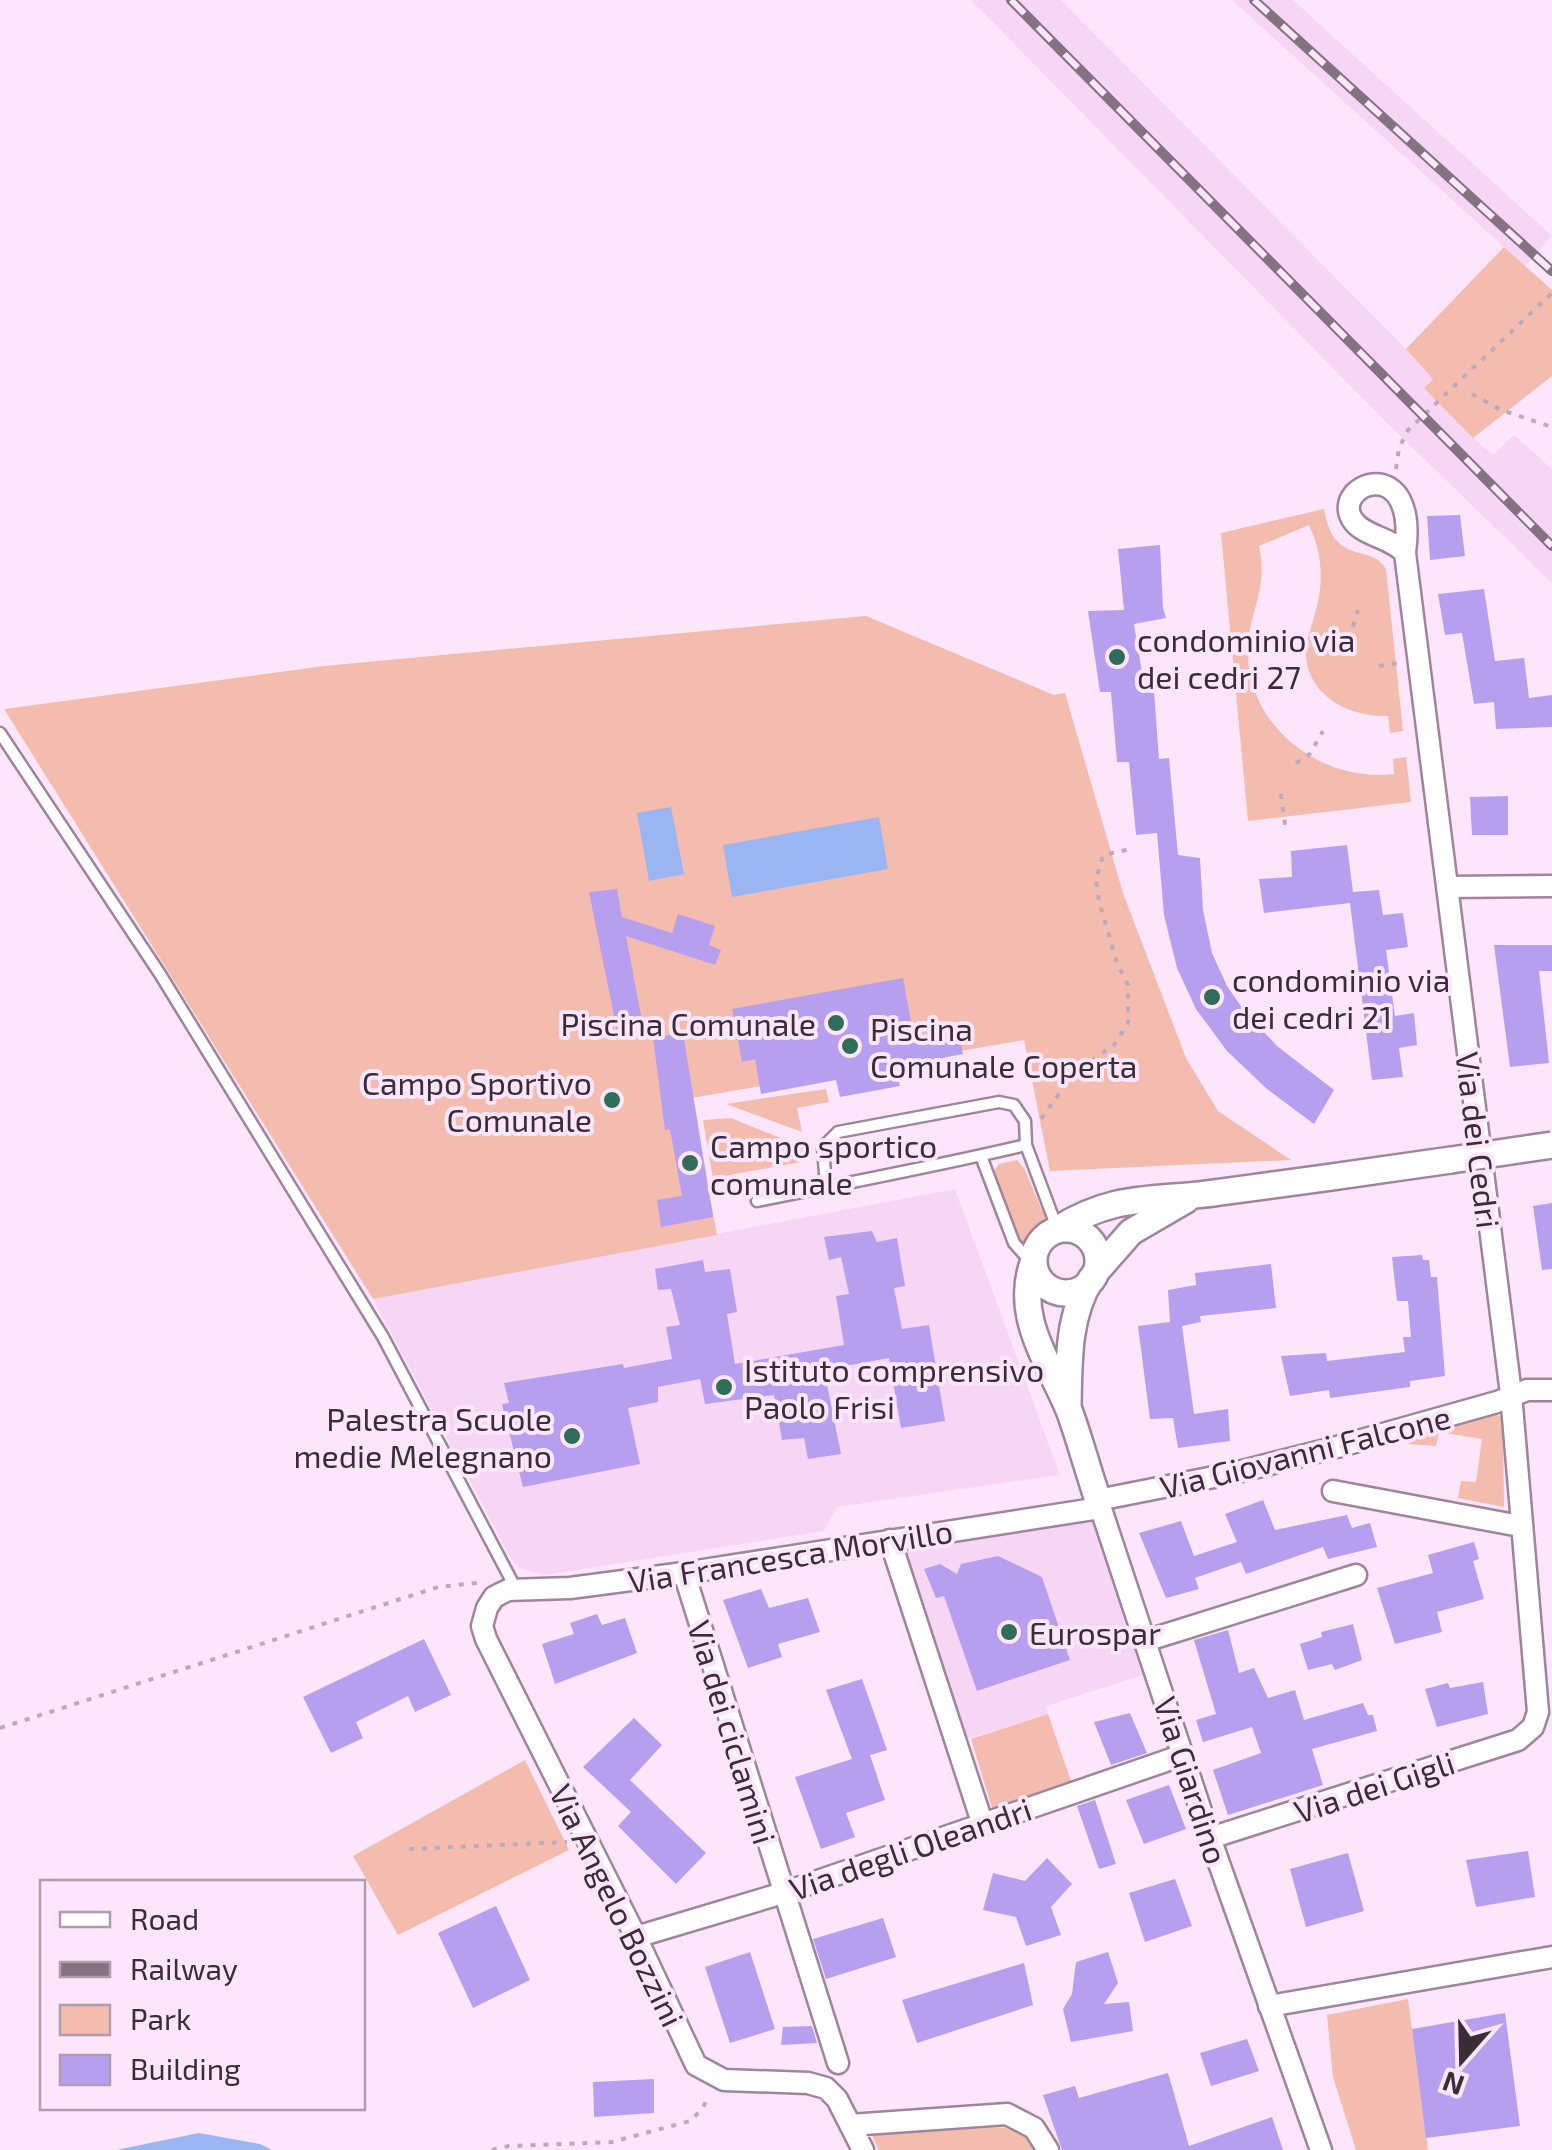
<svg xmlns="http://www.w3.org/2000/svg" width="1552" height="2150" font-family="'Exo 2',sans-serif">
  <rect width="100%" height="100%" fill="#fde6fb"/>
  <!-- built -->
  <path fill="#f7d5f4" d="M971,0H1061L1406,349L1433,379L1424,388L1473,438L1493,455L1514,435L1552,469V583L1386,422Z
    M1232,0H1293L1552,236L1525,266Z
    M955,1189L1060,1475L837,1507L824,1531L545,1575L521,1569L513,1562L373,1299Z
    M1097,1514L1149,1673L1046,1706L1048,1714L962,1741L898,1545Z"/>
  <!-- green -->
  <path fill="#f4bcaf" d="M1504,247L1552,290V376L1473,438L1424,388L1433,379L1406,349Z
    M1324,509C1334,568 1371,542 1386,569L1403,731L1390,733L1388,716C1351,717 1310,698 1306,657C1305,640 1312,626 1316,610C1324,581 1322,552 1309,525L1259,546C1269,591 1248,611 1248,651C1247,727 1322,783 1394,774L1393,759L1406,757L1411,802L1248,821L1221,533Z
    M866,616L1054,695L1065,693L1123,893L1186,1058L1218,1111L1291,1160L1050,1171L1024,1040L692,1098L717,1235L373,1299L4,709L324,666Z
    M826,1089L829,1102L797,1108L802,1132L726,1104Z
    M731,1118L805,1148L807,1161L713,1178L703,1120Z
    M1017,1160L1024,1168L1048,1224L1034,1237L1028,1249L1016,1235L994,1171L999,1164Z
    M1497,1415L1503,1418L1504,1507L1458,1498L1461,1481L1476,1482L1482,1439L1439,1432L1436,1446L1409,1444L1406,1440L1413,1432Z
    M1048,1714L1072,1784L993,1811L971,1739Z
    M525,1760L569,1850L398,1935L353,1856Z
    M1408,1999L1428,2150H1356L1333,2077L1327,2015Z
    M1011,2127L1029,2140L1033,2150H879L871,2133Z"/>
  <!-- water -->
  <path fill="#9ab6f2" d="M671,807L684,874L649,881L637,813Z
    M879,817L888,869L732,897L723,845Z
    M199,2133L260,2144L272,2150H116Z"/>
  <!-- building -->
  <path fill="#b69fee" d="M1460,515L1465,556L1430,560L1427,516Z
    M1160,545L1163,608L1166,618L1134,624L1145,691H1154L1159,759L1169,758L1178,855L1200,858L1203,910L1212,953L1227,986L1245,1012L1277,1046L1334,1090L1314,1124L1267,1089L1227,1051L1196,1009L1177,968L1164,915L1157,833L1136,835L1129,762H1117L1111,692H1100L1088,611L1124,610L1118,549Z
    M1484,589L1495,661L1524,658L1529,698L1552,695V727L1496,729L1494,702L1474,704L1462,633L1445,635L1438,594Z
    M1508,796V835H1472L1470,797Z
    M1347,845L1353,892L1379,890L1383,915L1403,913L1408,947L1386,950L1395,1016L1414,1013L1417,1045L1399,1048L1403,1077L1372,1080L1350,903L1264,913L1259,879L1292,877L1291,851Z
    M617,889L622,917L672,933L678,914L715,926L709,945L721,950L715,965L626,936L644,1031L618,1036L589,892Z
    M1494,945H1552V971H1539L1549,1063L1510,1067Z
    M903,978L914,1037L958,1029L963,1054L896,1067L900,1086L840,1097L836,1080L761,1094L755,1059L742,1062L732,1009Z
    M683,1033L713,1217L661,1227L657,1200L682,1196L670,1129L665,1130L653,1038Z
    M1552,1203V1269L1542,1270L1533,1206Z
    M872,1231L877,1242L897,1238L905,1286L894,1288L902,1329L929,1325L945,1421L901,1428L889,1358L824,1370L841,1454L808,1459L804,1438L782,1440L774,1395L705,1404L700,1379L658,1387V1402L628,1408L640,1464L523,1487L502,1404L509,1403L504,1383L623,1364L624,1368L672,1359L666,1327L680,1325L671,1289L658,1290L655,1269L703,1260L705,1272L730,1269L737,1312L727,1314L735,1364L844,1345L836,1296L849,1294L841,1257L829,1260L824,1237Z
    M1422,1255L1423,1260H1429L1431,1277H1437L1445,1376L1410,1381V1387L1330,1398L1329,1390L1290,1396L1281,1356L1326,1353L1327,1361L1405,1352L1403,1337H1411L1408,1301H1397L1392,1257Z
    M1271,1264L1276,1308L1200,1316L1201,1322L1182,1326L1194,1414L1228,1409L1230,1441L1178,1448L1173,1418L1150,1419L1138,1326L1170,1322L1168,1290L1196,1285L1195,1273Z
    M1263,1500L1275,1530L1347,1515L1352,1528L1370,1523L1377,1547L1328,1559L1323,1547L1246,1574L1241,1562L1195,1578L1199,1589L1166,1598L1139,1533L1181,1521L1194,1556L1237,1542L1225,1514Z
    M1474,1542L1479,1559L1473,1561L1484,1599L1437,1612L1442,1632L1395,1644L1377,1588L1433,1573L1428,1555Z
    M998,1556L1042,1577L1070,1660L977,1691L944,1596L936,1598L924,1569L940,1564L957,1574L961,1564Z
    M761,1589L769,1608L808,1598L820,1632L778,1644L782,1657L748,1668L723,1600Z
    M597,1614L602,1625L625,1618L637,1653L555,1684L542,1644L574,1634L570,1623Z
    M1353,1624L1362,1660L1335,1670L1332,1664L1308,1670L1300,1644L1322,1637L1321,1632Z
    M1228,1630L1239,1673L1254,1668L1268,1698L1295,1690L1304,1720L1363,1703L1368,1715H1373L1377,1731L1312,1749L1323,1785L1228,1815L1213,1770L1261,1753L1252,1727L1203,1742L1196,1720L1216,1714L1194,1640Z
    M424,1639L451,1695L415,1712L408,1696L356,1722L363,1738L331,1753L303,1697Z
    M862,1679L887,1750L870,1755L885,1800L846,1813L855,1837L821,1849L795,1777L852,1759L826,1690Z
    M1483,1682L1488,1714L1437,1727L1425,1689L1448,1683L1450,1688Z
    M1130,1713L1147,1753L1111,1765L1094,1722Z
    M634,1718L662,1745L630,1780L706,1853L676,1884L618,1826L631,1812L583,1767Z
    M1169,1785L1186,1829L1144,1844L1126,1800Z
    M1095,1800L1116,1864L1099,1869L1077,1806Z
    M1528,1851L1535,1897L1476,1907L1466,1860Z
    M1348,1853L1364,1911L1306,1927L1290,1869Z
    M1047,1858L1072,1884L1051,1907L1061,1935L1026,1946L1016,1917L983,1910L993,1873L1025,1881Z
    M1175,1879L1192,1926L1145,1942L1129,1893Z
    M496,1906L530,1980L473,2008L438,1933Z
    M883,1918L896,1957L826,1979L813,1939Z
    M750,1952L775,2029L730,2043L705,1967Z
    M1108,1952L1118,1983L1104,2004L1129,2002L1133,2031L1071,2042L1063,2009L1072,1994L1076,1962Z
    M1024,1963L1033,2005L917,2043L902,2000Z
    M1505,2013L1520,2126L1426,2138L1412,2029Z
    M812,2026L817,2043L781,2045L783,2027Z
    M1247,2039L1259,2071L1211,2086L1200,2053Z
    M1168,2073L1189,2146L1272,2117L1283,2150H1062L1043,2095L1075,2086L1079,2098Z
    M654,2079V2113L594,2117L593,2082Z"/>
  <g fill="none" stroke-linecap="round" stroke-linejoin="round">
    <!-- service casing -->
    <g stroke="#9e859c" stroke-width="15">
      <path id="service" d="M0,733L160,974L383,1337L516,1589
        M1026,1145L1057,1228
        M981,1156L1014,1243L1031,1262
        M757,1201C847,1183 937,1166 1026,1145L1025,1121L1014,1105L999,1102L838,1132L823,1147L826,1187"/>
    </g>
    <!-- minor casing -->
    <g stroke="#9e859c" stroke-width="25">
      <path id="minor" d="M1447,887L1552,886
        M1333,1491L1520,1526
        M890,1540L982,1822
        M684,1573L838,2063
        M1145,1641L1356,1575
        M1210,1838L1518,1740L1533,1727L1538,1712L1511,1394L1405,553C1419,450 1331,484 1352,519C1362,536 1391,537 1405,553
        M636,1937L783,1893L1183,1755
        M1269,2006L1552,1957
        M850,2125L1007,2114L1034,2128L1048,2150
        M863,2150L837,2099L826,2088L808,2083L724,2080L696,2065L636,1937L486,1639L482,1626L487,1608L494,1597L508,1590L570,1588L684,1573L1100,1508
        M1321,2150L1210,1838L1098,1500L1234,1473L1337,1447L1497,1402L1527,1390H1552"/>
    </g>
    <!-- tertiary casing -->
    <g stroke="#9e859c" stroke-width="30">
      <path id="tertiary" d="M1058,1229C1117,1192 1156,1202 1221,1192C1298,1182 1374,1171 1451,1160
        M1034 1261a32 32 0 1 1 64 0a32 32 0 1 1-64 0Z
        M1033,1263C1014,1317 1049,1362 1069,1410C1080,1440 1088,1471 1098,1500
        M1095,1273L1131,1232L1186,1200
        M1068,1408C1069,1365 1067,1317 1091,1279"/>
    </g>
    <!-- path -->
    <path stroke="#bca9ba" stroke-width="4" stroke-dasharray="5 8" stroke-linecap="butt" d="M1472,394L1501,410L1552,427
      M1396,469L1399,448L1408,430L1552,293
      M1349,639L1358,610
      M1379,666L1399,663
      M1296,763L1309,755L1323,731
      M1281,794L1286,832
      M1041,1119L1073,1074L1114,1045L1128,1023V985L1117,963L1099,901L1096,880L1103,855L1131,849
      M0,1728L438,1587L477,1583
      M409,1849L567,1842
      M492,2150L508,2146L612,2142L690,2121L703,2108L708,2096"/>
    <!-- service -->
    <use href="#service" stroke="#fff" stroke-width="10"/>
    <!-- minor -->
    <use href="#minor" stroke="#fff" stroke-width="20"/>
    <!-- tertiary -->
    <use href="#tertiary" stroke="#fff" stroke-width="25"/>
    <!-- rail casing -->
    <g stroke="#837381" stroke-width="10">
      <path id="rail" d="M1011,0L1552,546
        M1254,0L1552,271"/>
    </g>
    <!-- rail -->
    <use href="#rail" stroke="#fde6fb" stroke-width="6" stroke-dasharray="19" stroke-linecap="butt"/>
    <!-- tertiary-bridge casing -->
    <g stroke="#9e859c" stroke-width="30" stroke-linecap="butt">
      <path id="tertiary-bridge" d="M1451,1160L1552,1145"/>
    </g>
    <!-- tertiary-bridge -->
    <use href="#tertiary-bridge" stroke="#fff" stroke-width="25"/>
  </g>
  <!-- markers -->
  <g fill="#2f6d59" stroke="#fde6fb" stroke-width="4">
    <circle cx="1117" cy="657" r="10"/>
    <circle cx="1212" cy="997" r="10"/>
    <circle cx="836" cy="1023" r="10"/>
    <circle cx="850" cy="1046" r="10"/>
    <circle cx="612" cy="1100" r="10"/>
    <circle cx="690" cy="1163" r="10"/>
    <circle cx="724" cy="1387" r="10"/>
    <circle cx="572" cy="1436" r="10"/>
    <circle cx="1009" cy="1632" r="10"/>
  </g>
  <g text-anchor="middle" dominant-baseline="central" stroke-width="8" stroke-linejoin="round" paint-order="stroke">
    <!-- poi labels -->
    <g font-size="32" fill="#392e38" stroke="#fde6fb" text-anchor="start">
      <text x="1137" y="639">condominio via<tspan x="1137" dy="37">dei cedri 27</tspan></text>
      <text x="1232" y="979">condominio via<tspan x="1232" dy="37">dei cedri 21</tspan></text>
      <text x="816" y="1023" text-anchor="end">Piscina Comunale</text>
      <text x="870" y="1028">Piscina<tspan x="870" dy="37">Comunale Coperta</tspan></text>
      <text x="592" y="1082" text-anchor="end">Campo Sportivo<tspan x="592" dy="37">Comunale</tspan></text>
      <text x="710" y="1145">Campo sportico<tspan x="710" dy="37">comunale</tspan></text>
      <text x="744" y="1369">Istituto comprensivo<tspan x="744" dy="37">Paolo Frisi</tspan></text>
      <text x="552" y="1418" text-anchor="end">Palestra Scuole<tspan x="552" dy="37">medie Melegnano</tspan></text>
      <text x="1029" y="1632">Eurospar</text>
    </g>
    <!-- street labels -->
    <g font-size="32" fill="#392e38" stroke="#fde6fb">
      <text transform="translate(1479 1140) rotate(83)">Via dei Cedri</text>
      <text transform="translate(1305 1451) rotate(-14)">Via Giovanni Falcone</text>
      <text transform="translate(790 1555) rotate(-9)">Via Francesca Morvillo</text>
      <text transform="translate(733 1732) rotate(73)">Via dei ciclamini</text>
      <text transform="translate(1192 1780) rotate(72)">Via Giardino</text>
      <text transform="translate(1374 1786) rotate(-18)">Via dei Gigli</text>
      <text transform="translate(910 1848) rotate(-19)">Via degli Oleandri</text>
      <text transform="translate(618 1905) rotate(64)">Via Angelo Bozzini</text>
    </g>
  </g>
  <!-- legend -->
  <rect x="40" y="1880" width="325" height="230" fill="#fde6fb" stroke="#af9cad" stroke-width="2.5"/>
  <rect x="60" y="1912" width="50" height="15" fill="#ffffff" stroke="#af9cad" stroke-width="2.5"/>
  <text x="130" y="1930" font-size="30" fill="#392e38">Road</text>
  <rect x="60" y="1962" width="50" height="15" fill="#837381" stroke="#af9cad" stroke-width="2.5"/>
  <text x="130" y="1980" font-size="30" fill="#392e38">Railway</text>
  <rect x="60" y="2005" width="50" height="30" fill="#f4bcaf" stroke="#af9cad" stroke-width="2.5"/>
  <text x="130" y="2030" font-size="30" fill="#392e38">Park</text>
  <rect x="60" y="2055" width="50" height="30" fill="#b69fee" stroke="#af9cad" stroke-width="2.5"/>
  <text x="130" y="2080" font-size="30" fill="#392e38">Building</text>
  <!-- north arrow -->
  <g transform="translate(1462 2060) rotate(200)" stroke="#fde6fb" stroke-width="8" paint-order="stroke">
  <path d="M0-8L18 38L0 25L-18 38Z" fill="#392e38"/>
  <text y="-15" font-size="28" font-weight="bold" text-anchor="middle" fill="#392e38">N</text>
  </g>
</svg>
